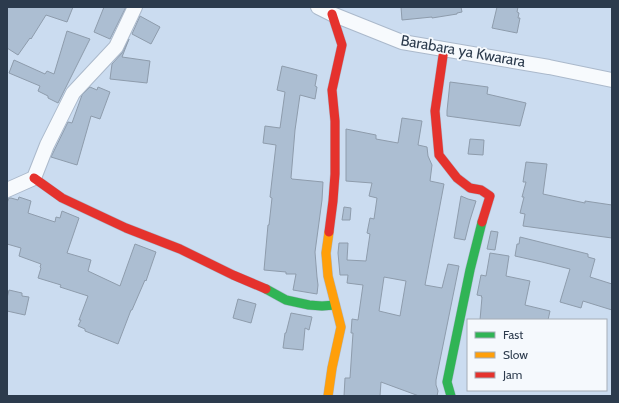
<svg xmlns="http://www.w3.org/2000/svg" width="619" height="403" font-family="Cabin,sans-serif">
  <rect width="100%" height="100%" fill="#cbdcf0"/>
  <!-- building -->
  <path fill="#acbed2" stroke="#8e9cac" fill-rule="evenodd" d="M7,7H73L67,22L46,15L31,39L30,38L18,55L7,48Z
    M104,7H126L110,39L94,32Z
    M401,7H461L462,12L457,13V14L432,18V17L402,20Z
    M497,7H518L517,12L519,13L518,18H520L517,33L492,28Z
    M140,16L160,27L151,44L132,34Z
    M67,31L90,39L58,103L48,98V96L38,91L40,86L9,73L14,60L45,74L47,71L54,74Z
    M129,39L122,57L150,61L147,83L110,79L112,64L122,53Z
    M282,66L317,75L315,86L317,87L315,99L300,95L295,130L291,178L292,179L323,182L322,200L315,252L317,277L318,285L317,294L293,290L296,274H286V272L264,270L268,225H269L272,198L270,197L276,145L263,143L265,126L280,128L285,92L277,90Z
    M450,82L488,87L487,94L526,103L520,126L447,116V111Z
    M90,87L97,90L98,87L110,92L100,119L91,116L77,165L51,157L68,122L72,123L82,95Z
    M402,118L422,121L418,145L427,147L428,156L432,165L430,181L444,184L425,285L442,288L448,264L459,266L436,380V385L438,391L437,396H419L381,382L380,396H344L345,378H350L353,333H351L352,319L358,320L363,285L347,283L348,275H340L338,253L339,243H348L347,260L366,261L370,234L367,233L370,218L374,219L377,198L369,196L372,183L346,181V129L376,135V139L398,143ZM384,277L406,281L400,316L379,311Z
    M470,139L484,140L483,155L468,154Z
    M526,162L547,164L543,194L585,203V201L612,205V238L523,226L525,214L520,213L524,197H522L526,182H523Z
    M461,196L468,199L476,201L470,220L465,240L454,238Z
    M19,197L31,201L28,213L55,222L56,217L60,218L62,211L79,218L67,253L91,260L88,271L120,286L135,244L156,252L146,281L145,280L132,310H131L118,344L85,331V329L78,326L81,320H79L88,296L60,287L61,285L38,278L41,268L40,267L41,264L19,256L21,248L7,244V203L9,198H11L18,200Z
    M344,207L351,208L350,220H342Z
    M491,231L498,232L495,250L487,249Z
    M520,237L588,254V257L595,259L590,277L612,284V310L583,301L581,308L560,302L570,269L542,262L515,256L517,244H519Z
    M490,253L509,256L506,276L530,281L525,305L550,311L548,320H480L482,297H481L482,296L477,295L481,275L486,276Z
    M9,290L22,293V296L29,297L25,315L7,311V298Z
    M238,299L256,304L251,323L233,318Z
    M291,313L312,317L309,330L305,328L303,350L283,348L285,333H286Z"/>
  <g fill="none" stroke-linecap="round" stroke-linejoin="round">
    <!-- street casing -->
    <g stroke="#abb9cb" stroke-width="16">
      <path id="street" d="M318,7L332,14L402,42L549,67L612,80
        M7,190L34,178L47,145L73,93L116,47L135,7"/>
    </g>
    <!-- fast casing -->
    <g stroke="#abb9cb" stroke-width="10">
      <path id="fast" d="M266,289L286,300L309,305L322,306L335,305
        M451,396L447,382L470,270L482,222"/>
    </g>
    <!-- slow casing -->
    <g stroke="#abb9cb" stroke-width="10">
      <path id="slow" d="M328,396L332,368L341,327L328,276L326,253L329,232"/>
    </g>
    <!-- jam casing -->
    <g stroke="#abb9cb" stroke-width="10">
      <path id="jam" d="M444,49L435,111L439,155L457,178L470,188L481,190L490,196L482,222
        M34,178L62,198L126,228L180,249L233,275L266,289
        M329,232L333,201L335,174V121L332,90L342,45L332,14"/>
    </g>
    <!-- street -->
    <use href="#street" stroke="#f7fafd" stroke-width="14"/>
    <!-- fast -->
    <use href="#fast" stroke="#30b455" stroke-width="9"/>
    <!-- slow -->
    <use href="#slow" stroke="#ff9f0a" stroke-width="9"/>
    <!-- jam -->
    <use href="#jam" stroke="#e5322d" stroke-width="9"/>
  </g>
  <g text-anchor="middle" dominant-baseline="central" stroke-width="3.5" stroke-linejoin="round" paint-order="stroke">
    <!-- street labels -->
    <g font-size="15" fill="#2c3b4d" stroke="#f5f9fd">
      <text transform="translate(463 51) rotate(10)">Barabara ya Kwarara</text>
    </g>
  </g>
  <!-- border -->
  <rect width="619" height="403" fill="none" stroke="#2c3b4d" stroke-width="16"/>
  <!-- legend -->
  <rect x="467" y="319" width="140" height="72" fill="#f5f9fd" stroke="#a5adb7"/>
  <rect x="475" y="332" width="20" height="6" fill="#30b455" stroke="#a5adb7"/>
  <text x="503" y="339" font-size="12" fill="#2c3b4d">Fast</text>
  <rect x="475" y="352" width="20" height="6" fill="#ff9f0a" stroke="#a5adb7"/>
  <text x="503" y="359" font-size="12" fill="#2c3b4d">Slow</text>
  <rect x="475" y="372" width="20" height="6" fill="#e5322d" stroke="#a5adb7"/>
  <text x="503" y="379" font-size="12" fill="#2c3b4d">Jam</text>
</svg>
